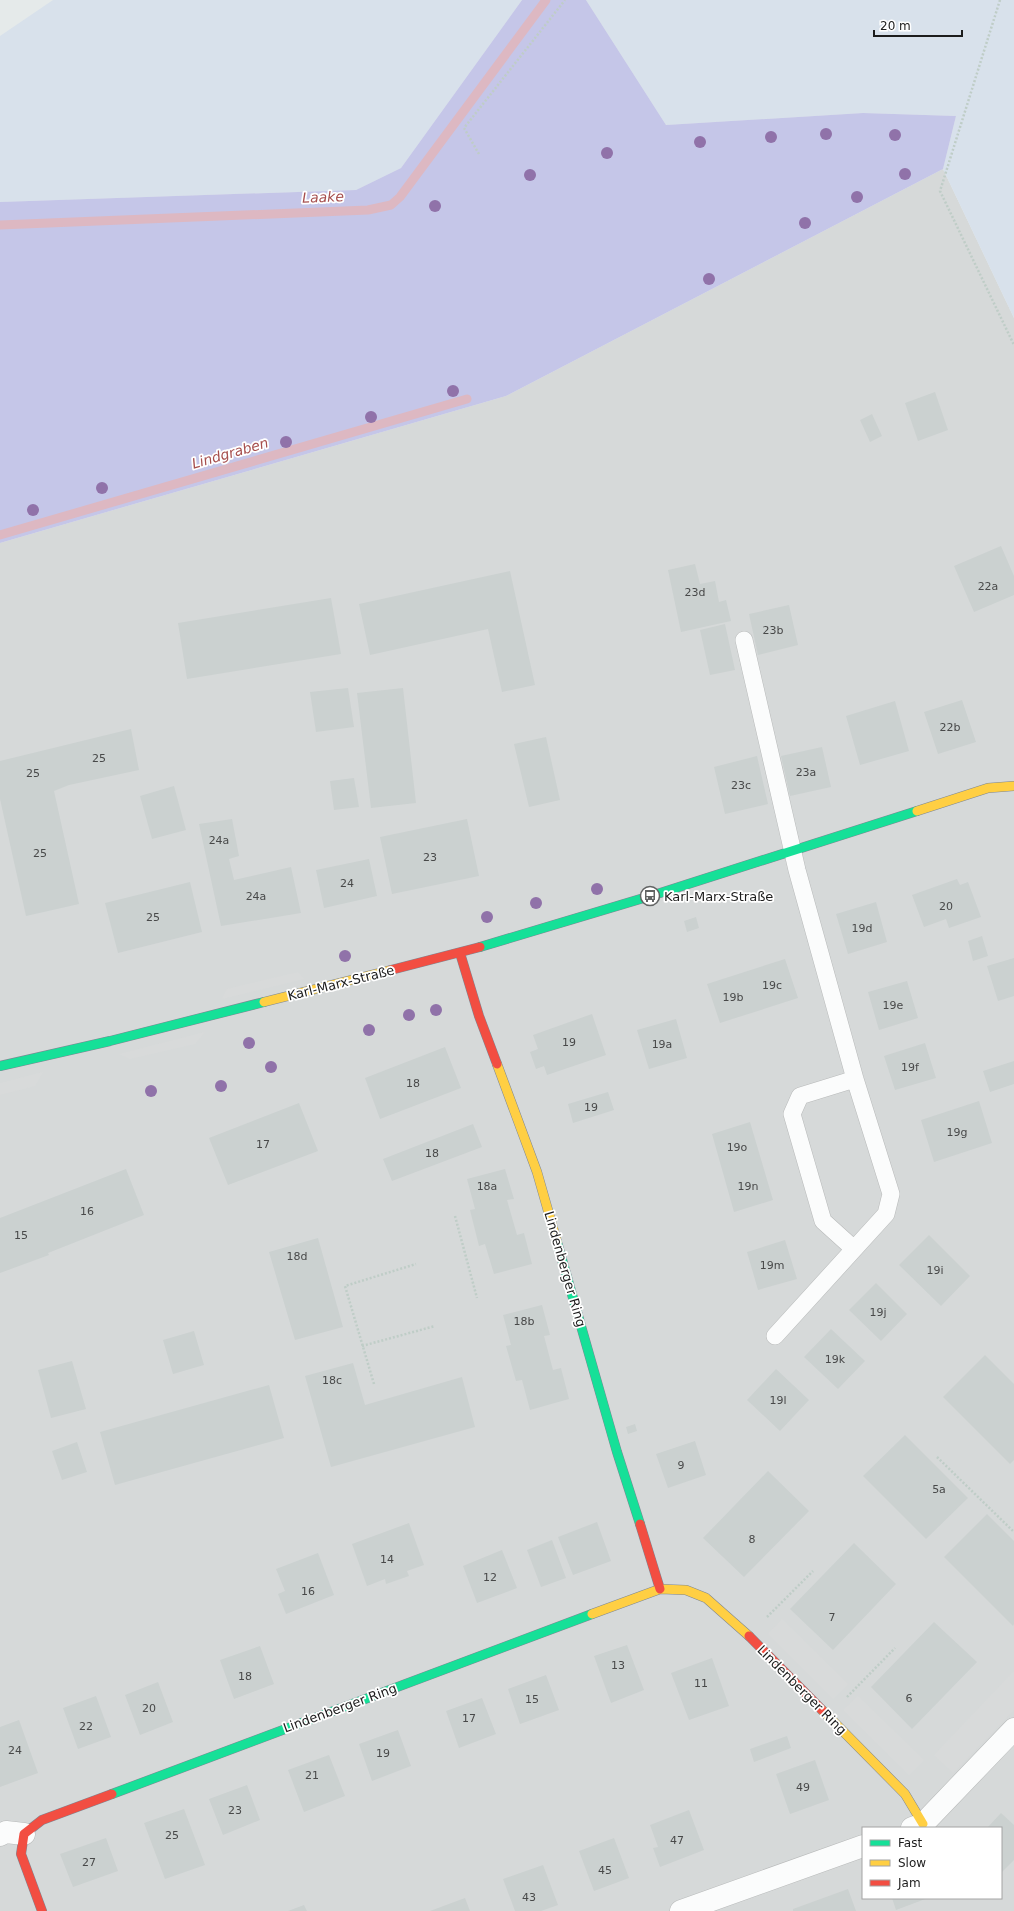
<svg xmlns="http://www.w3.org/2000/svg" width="1014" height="1911" font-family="'DejaVu Sans',sans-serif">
  <rect width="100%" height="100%" fill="#e5eaea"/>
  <!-- residential -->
  <path fill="#d6d9d9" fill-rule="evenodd" d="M943,169L1014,318V1911H0V543L506,396ZM863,1828H1001V1898H863Z"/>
  <!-- farmland -->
  <path fill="#d8e1eb" d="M53,0H522L401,168L356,190L0,202V36Z
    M586,0H1014V318L943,169L956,116L863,113L666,125Z"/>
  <!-- grass -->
  <path fill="#c5c6e8" d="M522,0H586L666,125L863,113L956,116L943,169L506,396L0,543V202L356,190L401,168Z"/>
  <!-- parking -->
  <path fill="#d8dada" d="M298,972L304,979L222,999L227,989Z
    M205,1032L195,1044L130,1059L119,1054Z
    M43,1072L35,1086L0,1095V1083Z
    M782,1619L848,1684L833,1699L768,1634Z
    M1014,1671V1710L953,1773L934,1755Z
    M858,1696L924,1760L909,1775L843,1710Z"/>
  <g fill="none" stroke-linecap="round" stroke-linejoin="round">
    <!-- stream -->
    <path stroke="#ddb8c2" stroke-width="9" d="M0,225L368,210L391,205L400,197L546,0
      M0,535L467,399"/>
  </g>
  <!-- building -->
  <path fill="#cbd1d0" d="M935,392L948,430L918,441L905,403Z
    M872,414L882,436L870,442L860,420Z
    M1001,546L1014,576V595L974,612L954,566Z
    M695,564L700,584L715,581L719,602L726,600L731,621L681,632L668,570Z
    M510,571L535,685L502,692L488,629L370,655L359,604Z
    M331,598L341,654L187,679L178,623Z
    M789,605L798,645L758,655L749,614Z
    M725,624L735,670L710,675L700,630Z
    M348,688L354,727L316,732L310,692Z
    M403,688L416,803L371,808L357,693Z
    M962,700L976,742L938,754L924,712Z
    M895,701L909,751L860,765L846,716Z
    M131,729L139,770L69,785L54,791L79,904L26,916L0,799V761Z
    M546,737L560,800L529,807L514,744Z
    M822,747L831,787L790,796L781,756Z
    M757,756L768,804L725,814L714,767Z
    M354,778L359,807L334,810L330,781Z
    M174,786L186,830L152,839L140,796Z
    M232,819L239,856L229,859L234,880L291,867L301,913L221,926L199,824Z
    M467,819L479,876L392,894L380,837Z
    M369,859L377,896L324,908L316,870Z
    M957,879L960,885L968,882L981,917L949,928L946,919L924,927L912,895Z
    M190,882L202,932L118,953L105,903Z
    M876,902L887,942L848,954L836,914Z
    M696,917L699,928L687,932L684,921Z
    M982,936L988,956L973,961L968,941Z
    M1014,958V996L998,1001L987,966Z
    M785,959L798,998L720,1023L707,984Z
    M907,981L918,1018L879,1030L868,992Z
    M592,1014L606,1055L547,1075L544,1066L536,1069L530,1052L538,1049L533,1035Z
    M676,1019L687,1058L649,1069L637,1030Z
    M925,1043L936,1078L895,1090L884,1056Z
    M445,1047L461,1088L380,1119L365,1078Z
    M1014,1061V1084L990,1092L983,1071Z
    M608,1092L614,1110L573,1123L568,1104Z
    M979,1101L992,1143L934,1162L921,1120Z
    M299,1103L318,1151L228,1185L209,1138Z
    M750,1122L773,1200L734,1212L712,1134Z
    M473,1124L482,1147L392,1181L383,1159Z
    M126,1169L144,1215L48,1253L49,1255L0,1273V1218Z
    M505,1169L514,1199L507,1200L517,1235L524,1233L532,1264L494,1274L485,1244L479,1246L470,1210L475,1209L467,1179Z
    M929,1235L970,1276L941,1306L899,1265Z
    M318,1238L343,1327L295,1340L269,1252Z
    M785,1240L797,1279L758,1290L747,1252Z
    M876,1283L907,1314L881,1341L849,1310Z
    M542,1305L550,1335L544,1336L553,1370L561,1368L569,1399L530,1410L522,1380L516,1381L506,1346L511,1345L503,1315Z
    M831,1329L865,1361L838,1389L804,1357Z
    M194,1331L204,1365L173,1374L163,1340Z
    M985,1355L1014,1384V1460L1010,1464L943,1397Z
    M72,1361L86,1409L51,1418L38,1370Z
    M353,1363L365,1405L462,1377L475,1427L331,1467L305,1376Z
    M776,1369L809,1400L780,1431L747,1400Z
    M269,1385L284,1438L115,1485L100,1432Z
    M635,1424L637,1431L628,1434L626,1427Z
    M905,1435L968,1498L926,1539L863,1476Z
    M695,1441L706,1475L668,1488L656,1454Z
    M77,1442L87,1472L62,1480L52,1451Z
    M768,1471L809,1511L744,1577L703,1538Z
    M987,1514L1014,1541V1624L1013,1626L944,1557Z
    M597,1522L611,1561L573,1575L558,1537Z
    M409,1523L424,1565L407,1571L409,1576L386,1584L385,1579L367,1586L352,1544Z
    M552,1540L566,1578L541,1587L527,1550Z
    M854,1543L896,1584L833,1650L790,1609Z
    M502,1550L517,1588L477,1603L463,1566Z
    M318,1553L334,1595L286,1614L278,1594L285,1591L276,1569Z
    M934,1622L977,1662L912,1729L871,1687Z
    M627,1645L644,1690L611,1703L594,1656Z
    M260,1646L274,1684L234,1699L220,1660Z
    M712,1658L729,1706L689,1720L671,1673Z
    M546,1675L559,1710L520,1724L508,1689Z
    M158,1682L173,1722L140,1735L125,1695Z
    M96,1696L111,1737L78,1749L63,1708Z
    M482,1698L496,1734L459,1748L446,1711Z
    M19,1720L38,1773L0,1787V1727Z
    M398,1730L411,1766L372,1781L359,1744Z
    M787,1736L791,1748L754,1762L750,1749Z
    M329,1755L345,1796L304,1812L288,1770Z
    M815,1760L829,1800L790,1814L776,1774Z
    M247,1785L260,1820L223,1835L209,1799Z
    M184,1809L205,1865L165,1879L144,1823Z
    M689,1810L704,1850L660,1867L653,1848L658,1847L650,1825Z
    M1001,1813L1014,1825V1860L1001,1873V1828H987Z
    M106,1838L118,1871L73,1887L60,1854Z
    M614,1838L629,1878L594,1891L579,1851Z
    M543,1865L558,1905L541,1911H515L503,1879Z
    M848,1889L856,1911H793V1909Z
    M465,1898L470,1911H430Z
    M892,1898H928L896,1910Z
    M304,1905L307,1911H288Z"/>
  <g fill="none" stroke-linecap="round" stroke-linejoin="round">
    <!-- lane casing -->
    <g stroke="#b8baba" stroke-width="18">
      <path id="lane" d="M744,640L797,870L855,1079L891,1194L886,1214L775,1336
        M854,1249L823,1221L792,1114L800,1096L855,1079"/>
    </g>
    <!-- street casing -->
    <g stroke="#b8baba" stroke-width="23">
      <path id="street" d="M912,1828L923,1824L1014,1729
        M0,1835L6,1832L24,1834
        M681,1911L863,1846"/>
    </g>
    <!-- fast casing -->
    <g stroke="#7e8793" stroke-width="10">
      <path id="fast" d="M480,947L657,894L917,811
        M0,1066L110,1041L264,1002
        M557,1242L617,1452L640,1524
        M112,1794L592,1614"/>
    </g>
    <!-- slow casing -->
    <g stroke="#7e8793" stroke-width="10">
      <path id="slow" d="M917,811L988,788L1014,786
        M264,1002L391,970
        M497,1064L537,1172L557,1242
        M592,1614L660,1589L686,1590L706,1598L749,1636
        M822,1710L905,1794L923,1824"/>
    </g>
    <!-- jam casing -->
    <g stroke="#7e8793" stroke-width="10">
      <path id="jam" d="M460,953L479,1016L497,1064
        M391,970L480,947
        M640,1524L660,1589
        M749,1636L822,1710
        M42,1911L21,1854L24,1834L42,1820L112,1794"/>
    </g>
    <!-- path -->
    <path stroke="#bfcdc7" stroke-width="2.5" stroke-dasharray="2 2" stroke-linecap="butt" d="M1000,0L940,191L1014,345
      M479,154L464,128L565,0
      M455,1216L477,1298
      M362,1346L435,1326
      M374,1384L345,1286L416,1264
      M937,1457L1014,1532
      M767,1617L813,1571
      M847,1697L895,1648"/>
    <!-- lane -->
    <use href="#lane" stroke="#fbfcfc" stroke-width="17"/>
    <!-- street -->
    <use href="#street" stroke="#fbfcfc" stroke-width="22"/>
    <!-- fast -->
    <use href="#fast" stroke="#16e098" stroke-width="9"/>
    <!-- slow -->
    <use href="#slow" stroke="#ffcf43" stroke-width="9"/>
    <!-- jam -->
    <use href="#jam" stroke="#f24e42" stroke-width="9"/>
  </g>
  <!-- trees -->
  <g fill="#9072a9">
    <circle cx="826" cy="134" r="6"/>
    <circle cx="895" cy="135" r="6"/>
    <circle cx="771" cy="137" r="6"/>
    <circle cx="700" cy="142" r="6"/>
    <circle cx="607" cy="153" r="6"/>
    <circle cx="905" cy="174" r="6"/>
    <circle cx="530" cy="175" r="6"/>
    <circle cx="857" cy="197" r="6"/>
    <circle cx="435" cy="206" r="6"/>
    <circle cx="805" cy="223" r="6"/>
    <circle cx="709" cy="279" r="6"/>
    <circle cx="453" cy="391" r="6"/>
    <circle cx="371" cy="417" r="6"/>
    <circle cx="286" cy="442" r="6"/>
    <circle cx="102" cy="488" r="6"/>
    <circle cx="33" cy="510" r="6"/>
    <circle cx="597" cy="889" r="6"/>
    <circle cx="536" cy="903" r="6"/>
    <circle cx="487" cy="917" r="6"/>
    <circle cx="345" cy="956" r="6"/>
    <circle cx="436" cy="1010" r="6"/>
    <circle cx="409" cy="1015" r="6"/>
    <circle cx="369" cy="1030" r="6"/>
    <circle cx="249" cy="1043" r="6"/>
    <circle cx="271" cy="1067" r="6"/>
    <circle cx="221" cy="1086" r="6"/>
    <circle cx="151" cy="1091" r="6"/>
  </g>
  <!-- icons -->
  <defs>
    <g id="bus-ring" transform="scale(1)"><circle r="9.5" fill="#fff" stroke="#626464" stroke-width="1.5"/><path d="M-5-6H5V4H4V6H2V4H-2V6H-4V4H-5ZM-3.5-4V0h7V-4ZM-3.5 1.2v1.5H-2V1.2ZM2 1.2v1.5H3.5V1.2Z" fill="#626464"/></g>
  </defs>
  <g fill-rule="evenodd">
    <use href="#bus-ring" x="650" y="896"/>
  </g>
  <g text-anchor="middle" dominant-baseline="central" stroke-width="3.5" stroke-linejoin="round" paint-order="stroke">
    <!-- number labels -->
    <g font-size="11" fill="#484949">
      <text x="988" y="586">22a</text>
      <text x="695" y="592">23d</text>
      <text x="773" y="630">23b</text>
      <text x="950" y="727">22b</text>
      <text x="99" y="758">25</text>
      <text x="806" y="772">23a</text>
      <text x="33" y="773">25</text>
      <text x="741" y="785">23c</text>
      <text x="219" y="840">24a</text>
      <text x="40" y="853">25</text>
      <text x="430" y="857">23</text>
      <text x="347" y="883">24</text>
      <text x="256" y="896">24a</text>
      <text x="946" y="906">20</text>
      <text x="153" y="917">25</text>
      <text x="862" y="928">19d</text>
      <text x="772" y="985">19c</text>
      <text x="733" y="997">19b</text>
      <text x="893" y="1005">19e</text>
      <text x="569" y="1042">19</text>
      <text x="662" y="1044">19a</text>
      <text x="910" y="1067">19f</text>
      <text x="413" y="1083">18</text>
      <text x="591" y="1107">19</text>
      <text x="957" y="1132">19g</text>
      <text x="263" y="1144">17</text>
      <text x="737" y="1147">19o</text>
      <text x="432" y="1153">18</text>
      <text x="487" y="1186">18a</text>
      <text x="748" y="1186">19n</text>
      <text x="87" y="1211">16</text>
      <text x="21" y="1235">15</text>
      <text x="297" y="1256">18d</text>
      <text x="772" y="1265">19m</text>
      <text x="935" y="1270">19i</text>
      <text x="878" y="1312">19j</text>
      <text x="524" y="1321">18b</text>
      <text x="835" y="1359">19k</text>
      <text x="332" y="1380">18c</text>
      <text x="778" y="1400">19l</text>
      <text x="681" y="1465">9</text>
      <text x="939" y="1489">5a</text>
      <text x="752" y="1539">8</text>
      <text x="387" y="1559">14</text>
      <text x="490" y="1577">12</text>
      <text x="308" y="1591">16</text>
      <text x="832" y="1617">7</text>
      <text x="618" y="1665">13</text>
      <text x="245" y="1676">18</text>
      <text x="701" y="1683">11</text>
      <text x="909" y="1698">6</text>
      <text x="532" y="1699">15</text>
      <text x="149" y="1708">20</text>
      <text x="469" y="1718">17</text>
      <text x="86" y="1726">22</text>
      <text x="15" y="1750">24</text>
      <text x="383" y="1753">19</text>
      <text x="312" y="1775">21</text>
      <text x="803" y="1787">49</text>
      <text x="235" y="1810">23</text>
      <text x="172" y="1835">25</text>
      <text x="677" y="1840">47</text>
      <text x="89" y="1862">27</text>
      <text x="605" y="1870">45</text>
      <text x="529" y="1897">43</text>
    </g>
    <!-- poi labels -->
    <g font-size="13" fill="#1c1c1c" stroke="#fff" text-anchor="start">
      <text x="664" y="896">Karl-Marx-Straße</text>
    </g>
    <!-- street labels -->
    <g font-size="13" fill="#1c1c1c" stroke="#fff">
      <text transform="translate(341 983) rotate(-14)">Karl-Marx-Straße</text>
      <text transform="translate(565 1269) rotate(74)">Lindenberger Ring</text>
      <text transform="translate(802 1690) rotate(45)">Lindenberger Ring</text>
      <text transform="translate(340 1708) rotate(-20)">Lindenberger Ring</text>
    </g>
    <!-- water labels -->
    <g font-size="14" font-style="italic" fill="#a64e4d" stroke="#fff">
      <text transform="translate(323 197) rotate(-2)">Laake</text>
      <text transform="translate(230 453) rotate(-16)">Lindgraben</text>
    </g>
  </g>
  <!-- legend -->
  <rect x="862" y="1827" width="140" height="72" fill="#ffffff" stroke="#a4a4a4"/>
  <rect x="870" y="1840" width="20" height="6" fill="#16e098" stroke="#a4a4a4"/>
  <text x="898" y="1847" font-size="12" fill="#1c1c1c">Fast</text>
  <rect x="870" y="1860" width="20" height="6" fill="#ffcf43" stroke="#a4a4a4"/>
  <text x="898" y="1867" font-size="12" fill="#1c1c1c">Slow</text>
  <rect x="870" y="1880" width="20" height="6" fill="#f24e42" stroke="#a4a4a4"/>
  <text x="898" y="1887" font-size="12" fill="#1c1c1c">Jam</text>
  <!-- scale -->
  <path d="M874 30v6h88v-6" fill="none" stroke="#1c1c1c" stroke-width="2"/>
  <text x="880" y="30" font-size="12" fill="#1c1c1c" stroke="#ffffff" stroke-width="3" paint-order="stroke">20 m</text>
</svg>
